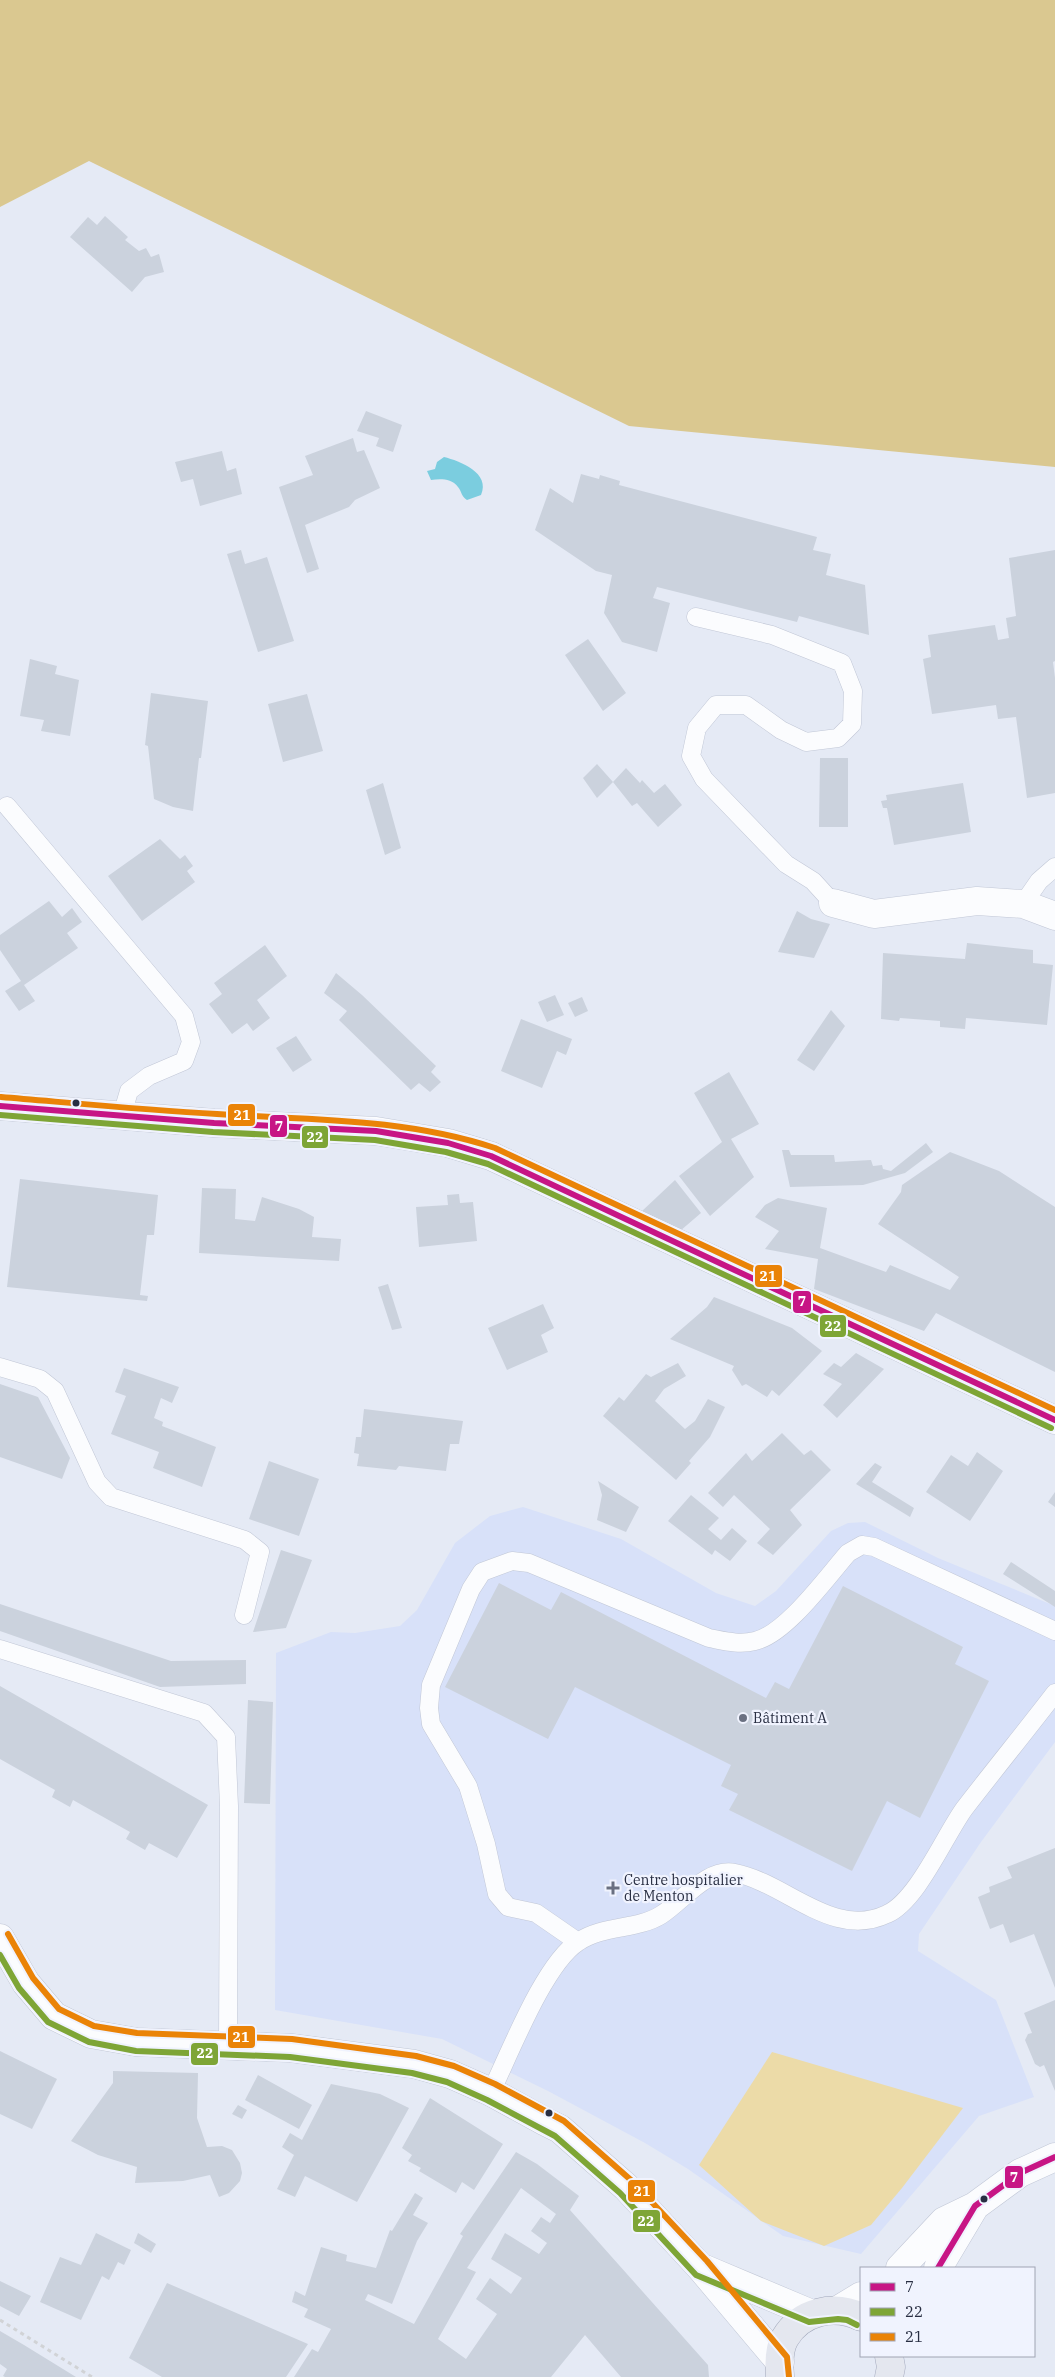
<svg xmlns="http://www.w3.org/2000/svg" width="1055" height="2377" font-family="'IBM Plex Serif',serif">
  <rect width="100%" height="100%" fill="#e5eaf5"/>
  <!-- built -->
  <path fill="#d8e1f9" d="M523,1507L621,1539L716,1593L755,1606L776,1591L831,1531L848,1523L865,1522L938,1558L1055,1606V1742L981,1842L919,1934L918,1951L996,2000L1034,2097L979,2116L861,2254L783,2236L688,2169L645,2143L548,2091L442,2039L275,2010L276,1653L331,1632L355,1633L400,1626L417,1610L455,1543L490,1516Z"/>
  <!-- green -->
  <path fill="#ecdba8" d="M772,2052L963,2108L902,2188L871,2225L824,2246L761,2221L699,2165Z"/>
  <!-- forest -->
  <path fill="#dac890" d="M0,0H1055V467L629,426L89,161L0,207Z"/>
  <!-- water -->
  <path fill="#7bcddf" d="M444,457C460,461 491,473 481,495L467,500C461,496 462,492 458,487C451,478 440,479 431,480L427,471L435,469L437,462Z"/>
  <!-- building -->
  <path fill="#cbd2dd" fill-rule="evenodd" d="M105,216L128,237L125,240L139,251L146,248L151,257L159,254L164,272L145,277L132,292L70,237L88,217L97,225Z
    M366,411L402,425L393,452L376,446L379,438L357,431Z
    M353,438L357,452L364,450L380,488L355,500L349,507L305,525L319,569L307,573L279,487L313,475L305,456Z
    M222,451L227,471L236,468L242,494L200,506L193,479L181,482L175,462Z
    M581,474L599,479L600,475L620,481L619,485L817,537L813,550L831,554L826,575L865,585L869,635L799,616L797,622L657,587L653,598L670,603L657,652L622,642L604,613L612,575L596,571L535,530L550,488L573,503Z
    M241,550L245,564L267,557L294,641L258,652L227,554Z
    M1055,550V661L1053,662L1055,678V793L1027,798L1016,717L998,719L996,705L932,714L923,659L931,657L928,635L995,625L998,640L1009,638L1006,618L1016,616L1009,558Z
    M588,639L626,693L603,711L565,655Z
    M30,659L57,666L55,674L79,680L70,736L41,731L44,720L20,716Z
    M151,693L208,701L201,758H199L193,811L173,807L154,799L148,746L145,745Z
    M307,694L323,751L283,762L268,704Z
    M820,758H848V827H819Z
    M597,764L613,782L626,768L640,783L642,780L654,793L665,784L682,805L658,827L637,803L632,806L613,782L597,798L583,778Z
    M383,783L401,848L385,855L366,790Z
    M963,783L971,832L894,845L887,808H883L881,801L887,800L886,795Z
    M160,839L180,859L185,855L193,866L187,871L195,882L142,921L108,876Z
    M49,901L62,917L72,908L82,922L67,933L78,948L24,985L35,1001L19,1011L5,991L21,981L0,950V935Z
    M797,911L811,919L830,924L814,958L778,952Z
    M967,943L1033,950V963L1053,965L1047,1025L966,1018L965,1029L940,1027V1021L900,1018L899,1021L881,1019L883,953L965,959Z
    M265,945L287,976L257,1000L270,1018L253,1031L247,1023L232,1034L209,1004L222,994L214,983Z
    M336,973L362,995L436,1066L431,1072L441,1082L430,1092L419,1083L411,1090L339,1020L347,1011L324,993Z
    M555,995L564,1015L547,1022L538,1002Z
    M582,997L588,1011L575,1017L568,1003Z
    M831,1010L845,1026L814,1071L797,1060Z
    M521,1019L572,1039L566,1055L557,1051L542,1088L501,1071Z
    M296,1036L312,1060L293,1072L276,1048Z
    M729,1072L759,1124L731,1139L754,1177L710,1216L679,1176L722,1142L694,1093Z
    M926,1143L933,1152L905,1173L863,1185L790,1187L782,1150H789L791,1155H834L835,1162L871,1160L873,1166L882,1165L883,1169L891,1171Z
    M950,1152L999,1171L1055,1207V1372L936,1313L924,1331L814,1289L818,1259L765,1249L779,1231L755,1217L765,1205L778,1198L827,1208L820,1248L886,1272L890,1265L950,1290L959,1277L878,1224L901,1192L902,1185Z
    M20,1179L158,1195L154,1235H147L140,1295L148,1296L147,1301L7,1287Z
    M675,1180L701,1213L680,1231L641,1212Z
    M202,1188L236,1189L235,1219L255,1221L262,1197L299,1209L314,1217L312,1237L341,1239L339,1261L199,1253Z
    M459,1194L460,1203L473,1202L477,1241L419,1247L416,1207L448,1205L447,1195Z
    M388,1284L402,1328L392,1330L378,1287Z
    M714,1297L792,1328L822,1351L779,1396L772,1390L767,1397L746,1384L742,1386L732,1370L734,1366L670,1339L707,1307Z
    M543,1304L554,1328L541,1335L548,1352L507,1370L488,1328Z
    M856,1353L884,1369L837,1418L823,1405L842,1384L823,1374L834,1363L841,1367Z
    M678,1363L686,1376L664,1389L655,1401L685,1429L695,1421L708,1399L725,1407L710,1437L689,1461L691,1463L676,1480L603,1416L619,1397L624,1401L646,1374L651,1377Z
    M124,1368L179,1387L172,1403L161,1398L154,1418L163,1422L162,1426L216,1447L202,1487L153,1468L159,1452L111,1434L126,1396L115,1392Z
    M0,1384L38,1397L70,1458L62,1479L0,1457Z
    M364,1409L463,1421L459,1444H450L446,1471L399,1466L396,1470L357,1466L359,1454L354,1453L356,1437H361Z
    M782,1433L804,1455L811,1450L831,1470L790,1510L802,1525L773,1555L757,1543L770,1529L734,1495L723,1507L708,1493L746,1453L752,1461Z
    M977,1452L1003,1471L970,1521L926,1492L951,1455L968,1466Z
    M269,1461L319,1479L299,1536L249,1519Z
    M875,1463L882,1467L872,1482L914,1508L910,1517L856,1484Z
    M598,1481L639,1507L626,1532L597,1520L602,1495Z
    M1055,1492V1507L1048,1502Z
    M691,1495L719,1518L708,1529L721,1540L732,1528L747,1541L730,1561L715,1550L712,1555L668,1521Z
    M281,1550L312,1560L286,1628L253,1632Z
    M1011,1562L1055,1591V1607L1003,1574Z
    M499,1583L551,1610L561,1592L766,1698L775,1682L789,1689L843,1586L963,1647L955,1664L989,1681L920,1818L887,1801L852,1871L729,1810L738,1794L721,1786L731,1765L575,1687L548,1739L445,1687Z
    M0,1604L171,1661L246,1660V1684L160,1687L0,1631Z
    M0,1686L208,1805L177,1858L149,1843L145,1850L126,1839L130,1832L73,1800L70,1807L52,1797L55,1790L0,1759Z
    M248,1700L273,1702L270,1804L244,1803Z
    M1055,1848V1988L1034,1934L1010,1943L1003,1924L990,1929L978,1897L990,1892L989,1887L1012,1878L1007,1867Z
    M1055,2000V2091L1044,2065L1040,2067L1035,2064L1025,2040L1028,2034L1032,2033L1024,2013Z
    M0,2051L57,2079L32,2129L0,2114Z
    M113,2071L198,2073L197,2118L207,2147L222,2146L232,2150L240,2163L242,2173L240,2181L229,2193L219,2197L210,2175L183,2181L135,2183L137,2167L98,2155L71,2141L113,2083Z
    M258,2075L312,2105L299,2129L245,2100Z
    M331,2084L380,2094L409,2108L357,2202L305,2176L295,2197L277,2189L294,2155L282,2147L290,2133L302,2140Z
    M430,2098L503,2144L474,2190L462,2182L456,2193L419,2171L421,2168L408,2161L412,2155L402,2148Z
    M238,2105L247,2110L242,2119L232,2114Z
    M516,2152L537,2164L579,2196L570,2210L708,2365L709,2377H621L585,2335L551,2377H294L312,2349L318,2352L331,2329L304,2317L308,2309L292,2302L295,2291L305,2296L321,2247L347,2255L346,2261L376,2268L390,2230L392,2231L415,2193L423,2198L413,2215L428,2223L417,2241L392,2304L368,2294L365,2300L414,2324L463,2236L460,2234ZM521,2188L556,2214L550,2223L541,2217L531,2231L547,2243L539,2254L505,2233L491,2259L522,2278L511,2294L490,2278L476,2299L497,2314L466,2359L438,2339L476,2272L467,2268Z
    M96,2233L131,2250L124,2265L118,2262L109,2280L102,2276L81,2320L40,2302L60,2257L81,2265Z
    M138,2233L156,2244L151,2253L134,2243Z
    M0,2281L31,2296L19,2316L0,2306Z
    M167,2283L308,2344L286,2377H162L129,2358Z
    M0,2331L24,2345L76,2377H5L3,2376L7,2369L0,2364Z"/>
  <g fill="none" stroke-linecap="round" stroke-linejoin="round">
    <!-- service casing -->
    <g stroke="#c1c7d6" stroke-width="19">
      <path id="service" d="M696,617L772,635L842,663L853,691L852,724L838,738L806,742L781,730L746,705H716L697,728L691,756L704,779L786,864L813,881L833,903
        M7,806L184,1016L191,1042L184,1061L149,1076L129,1091L122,1115
        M1023,904L1039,881L1055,867
        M0,1367L40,1379L55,1391L97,1482L111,1497L245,1540L260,1552L244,1615
        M0,1649L204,1713L226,1737L229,1806L228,2046
        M578,1942L536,1913L508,1907L497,1894L486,1844L468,1786L431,1724L429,1708L431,1685L471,1589L482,1572L512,1561L529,1563L709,1638C725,1641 739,1645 755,1641C786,1634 827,1577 848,1553L862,1545L874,1547L1055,1631
        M491,2092C510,2053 544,1964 578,1942C603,1925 637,1930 661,1915C683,1901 707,1867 735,1873C786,1883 833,1940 887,1914C917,1901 944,1837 964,1809C994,1770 1025,1732 1055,1693"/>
    </g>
    <!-- minor casing -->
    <g stroke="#c1c7d6" stroke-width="29">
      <path id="minor" d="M833,903L874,914L977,901L1023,904L1055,916
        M900,2268L944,2221L975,2206L1020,2173L1055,2157
        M938,2268L975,2206
        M838,2310L861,2296"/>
    </g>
    <!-- tertiary casing -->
    <g stroke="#c1c7d6" stroke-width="29">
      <path id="tertiary" d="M0,1106L214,1123L376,1131L448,1143L491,1156L1055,1420
        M0,1938L26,1983L54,2016L91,2034L136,2042L291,2048L414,2064L450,2074L491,2092L544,2121L560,2129L626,2187L700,2267L780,2362
        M705,2269L812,2314"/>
    </g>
    <!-- primary casing -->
    <g stroke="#a3a9bc" stroke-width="29">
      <path id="primary" d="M889,2356L891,2367L889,2377
        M780,2377C779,2365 779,2348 785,2338C801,2311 834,2304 861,2317"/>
    </g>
    <!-- path -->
    <path stroke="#d1d3d6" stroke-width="3" stroke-dasharray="4 4" stroke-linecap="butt" d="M0,2320L92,2377"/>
    <!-- service -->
    <use href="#service" stroke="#fbfcfe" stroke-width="18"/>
    <!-- minor -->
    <use href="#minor" stroke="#fbfcfe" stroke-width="28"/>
    <!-- tertiary -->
    <use href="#tertiary" stroke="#fbfcfe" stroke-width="28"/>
    <!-- primary -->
    <use href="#primary" stroke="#e4e7ef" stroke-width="28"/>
    <!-- bus-1 casing -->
    <g stroke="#f0f3fe" stroke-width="10">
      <path id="bus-1" d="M0,1106L214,1123L376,1131L448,1143L491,1156L1055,1420
        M938,2268L975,2206L1020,2173L1055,2157"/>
    </g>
    <!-- bus-2 casing -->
    <g stroke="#f0f3fe" stroke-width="10">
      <path id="bus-2" d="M0,1115L213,1132L375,1140L446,1152L488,1164L1051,1428
        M0,1955L19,1988L48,2022L89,2042L136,2051L290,2057L412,2073L447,2082L487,2100L555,2136L620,2193L696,2275L809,2322L838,2319L847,2320L857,2325"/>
    </g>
    <!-- bus-3 casing -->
    <g stroke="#f0f3fe" stroke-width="10">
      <path id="bus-3" d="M1,1097C73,1103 145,1110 217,1114C311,1120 404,1118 495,1148L1055,1410
        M8,1934L33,1978L59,2009L94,2026L137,2033L292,2039L416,2056L454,2066L495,2084L564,2121L632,2181L707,2261L787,2357L789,2377"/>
    </g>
    <!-- bus-1 -->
    <use href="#bus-1" stroke="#c71585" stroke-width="6"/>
    <!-- bus-2 -->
    <use href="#bus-2" stroke="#7ea536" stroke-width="6"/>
    <!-- bus-3 -->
    <use href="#bus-3" stroke="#ea8307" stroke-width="6"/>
  </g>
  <!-- markers -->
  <g fill="#282e42" stroke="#f0f3fe" stroke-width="2">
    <circle cx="76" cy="1103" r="4.5"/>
    <circle cx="549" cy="2113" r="4.5"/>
    <circle cx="984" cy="2199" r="4.5"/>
  </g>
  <g fill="#6a7081" stroke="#f0f3fe" stroke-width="2">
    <circle cx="743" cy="1718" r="5"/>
    <path d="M610.5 1880.5h5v5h5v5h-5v5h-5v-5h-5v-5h5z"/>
  </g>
  <g text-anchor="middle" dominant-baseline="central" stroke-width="4.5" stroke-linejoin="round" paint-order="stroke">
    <!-- poi labels -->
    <g font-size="14" fill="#282e42" stroke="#f0f3fe" text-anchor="start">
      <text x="753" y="1718">Bâtiment A</text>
      <text x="624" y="1880">Centre hospitalier<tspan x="624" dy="16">de Menton</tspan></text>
    </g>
  </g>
  <g stroke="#f0f3fe" stroke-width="2">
    <rect x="227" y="1103" width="29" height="24" rx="5" fill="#ea8307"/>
    <rect x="269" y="1114" width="19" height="24" rx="5" fill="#c71585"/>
    <rect x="301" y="1125" width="28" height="24" rx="5" fill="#7ea536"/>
    <rect x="754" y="1264" width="29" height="24" rx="5" fill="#ea8307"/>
    <rect x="792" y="1290" width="20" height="24" rx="5" fill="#c71585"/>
    <rect x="819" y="1314" width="28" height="24" rx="5" fill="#7ea536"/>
    <rect x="227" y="2025" width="29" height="24" rx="5" fill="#ea8307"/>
    <rect x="190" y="2042" width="29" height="24" rx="5" fill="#7ea536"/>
    <rect x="1004" y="2165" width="20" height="24" rx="5" fill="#c71585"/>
    <rect x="627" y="2179" width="29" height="24" rx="5" fill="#ea8307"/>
    <rect x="632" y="2209" width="29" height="24" rx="5" fill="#7ea536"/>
  </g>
  <g font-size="14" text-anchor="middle" font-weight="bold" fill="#fff">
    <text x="242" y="1120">21</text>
    <text x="279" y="1131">7</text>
    <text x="315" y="1142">22</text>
    <text x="768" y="1281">21</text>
    <text x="802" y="1306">7</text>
    <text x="833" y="1331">22</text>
    <text x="241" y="2042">21</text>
    <text x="205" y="2058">22</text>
    <text x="1014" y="2182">7</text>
    <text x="642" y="2196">21</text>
    <text x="646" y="2226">22</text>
  </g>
  <!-- legend -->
  <rect x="860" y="2267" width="175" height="90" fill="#f0f3fe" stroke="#a0a4b3"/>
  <rect x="870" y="2283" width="25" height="8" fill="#c71585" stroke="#a0a4b3"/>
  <text x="905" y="2292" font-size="15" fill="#282e42">7</text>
  <rect x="870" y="2308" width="25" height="8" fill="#7ea536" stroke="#a0a4b3"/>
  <text x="905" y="2317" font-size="15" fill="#282e42">22</text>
  <rect x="870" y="2333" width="25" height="8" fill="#ea8307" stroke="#a0a4b3"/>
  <text x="905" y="2342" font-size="15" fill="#282e42">21</text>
</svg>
